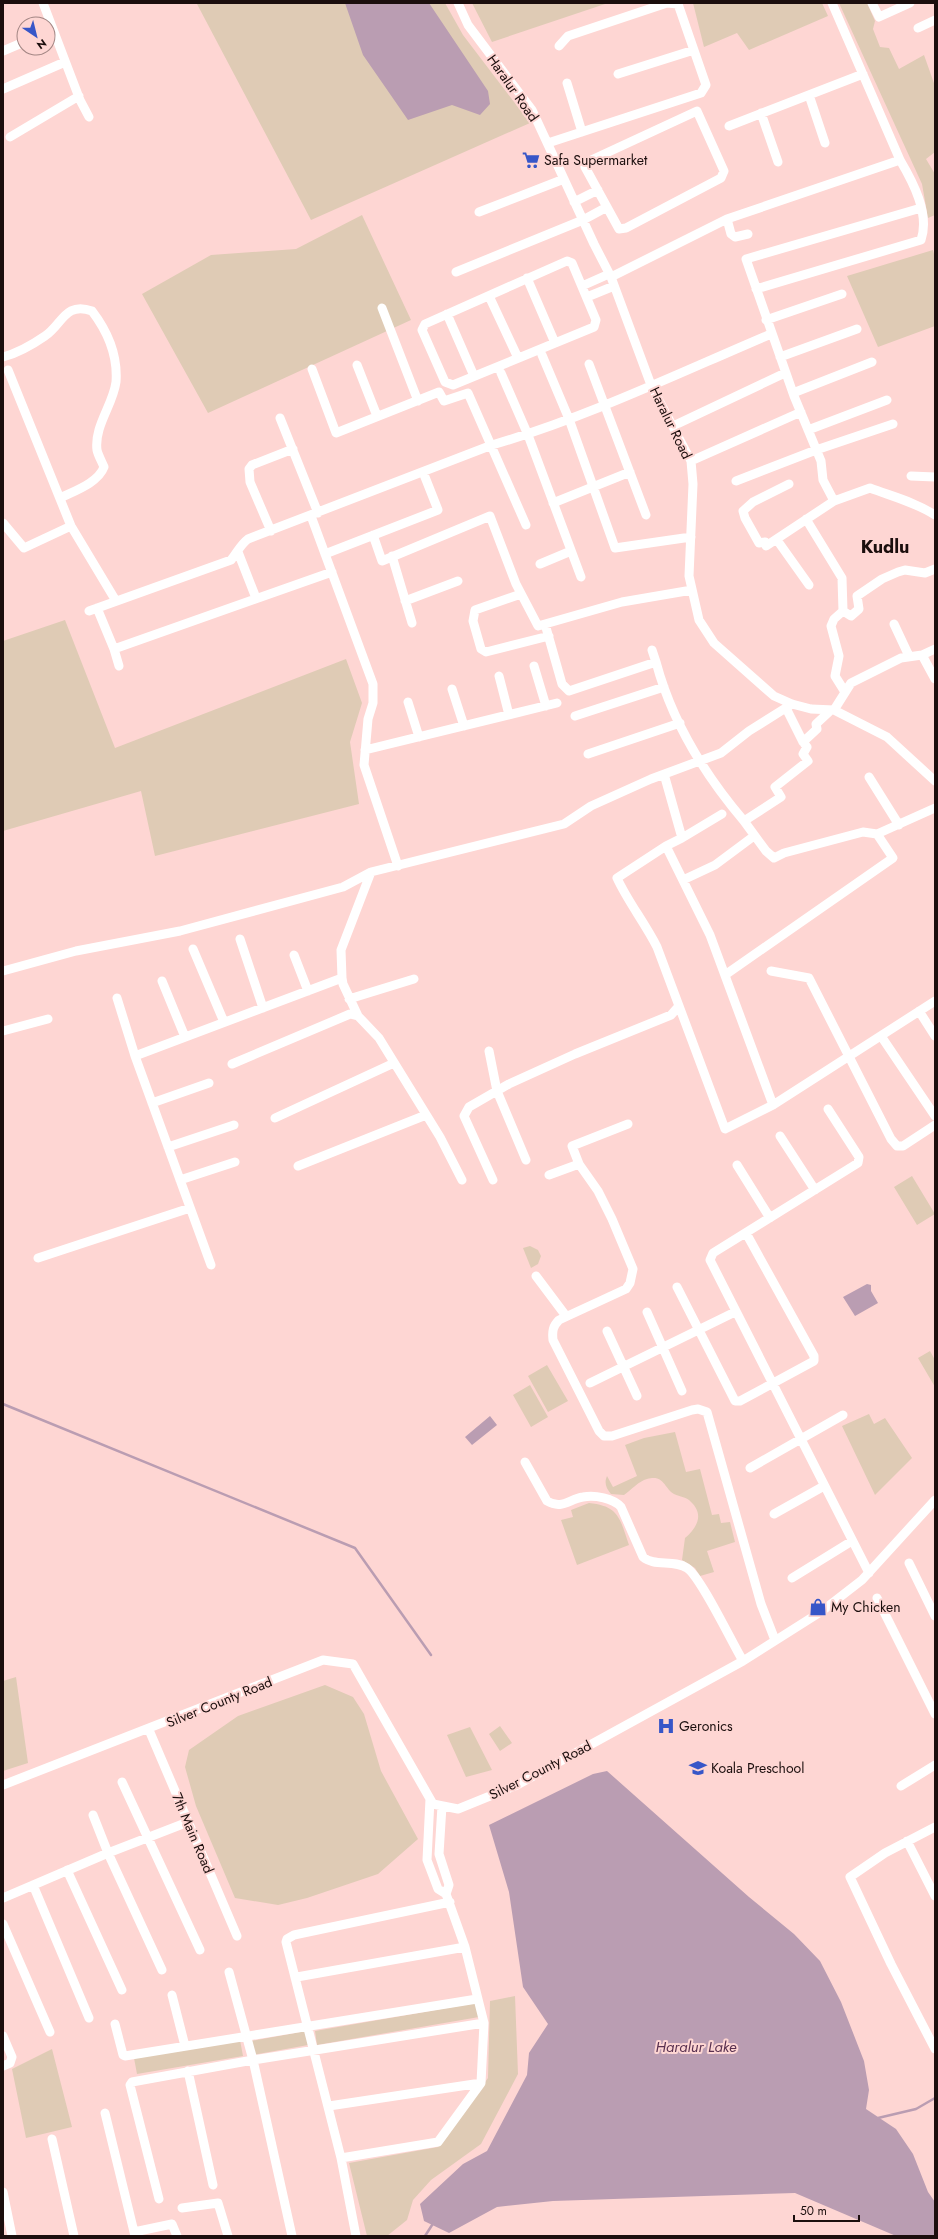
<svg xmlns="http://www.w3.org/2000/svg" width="938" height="2239" font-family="Jost,sans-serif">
  <rect width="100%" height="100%" fill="#fed6d3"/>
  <!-- green -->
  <path fill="#dfcbb5" d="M201,3H445L463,35L530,123L311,220L197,4Z
    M472,3H608L492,42Z
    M693,3H822L828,16L749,50L737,33L704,47Z
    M839,3H867L875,21L873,29L880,47L889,48L899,69L924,55L935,86V152L926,159L935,174V215L928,218L922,184Z
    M362,215L411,320L208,413L142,294L211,255L296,249Z
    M933,250L935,258V326L878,347L847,276Z
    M65,620L115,748L346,659L362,703L350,742L359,804L155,856L141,791L3,831V641Z
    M912,1176L935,1214L917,1225L894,1187Z
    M530,1246L538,1250L541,1256L538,1264L531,1268L523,1248Z
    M930,1351L935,1360V1387L918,1358Z
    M547,1365L568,1401L548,1412L528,1376Z
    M530,1385L548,1417L531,1427L513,1395Z
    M869,1414L874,1424L885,1418L912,1458L875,1495L842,1426Z
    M675,1432L686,1472L700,1469L712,1515L719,1514L721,1523L730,1522L735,1542L707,1551L714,1572L700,1576L695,1568L682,1560L685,1538C696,1529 705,1515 691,1502C687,1497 680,1497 674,1494C664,1488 664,1474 647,1479C639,1481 631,1490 624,1495L611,1494C606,1488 604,1483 607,1476L613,1487L637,1476L625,1445L644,1438Z
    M589,1503C620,1506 620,1520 629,1545L577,1565L561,1520L573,1517L571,1510Z
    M16,1677L28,1763L3,1771V1681Z
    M325,1685L353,1697L364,1714L381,1771L418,1839L378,1874L307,1898L278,1905L235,1898L196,1806L185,1767L189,1750L238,1716Z
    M500,1726L512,1743L500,1751L489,1734Z
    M470,1727L492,1770L466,1777L447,1735Z
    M515,1996L518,2074L481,2144L431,2180L413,2200L407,2220L387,2236H367L349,2163L438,2147L488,2078L490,2001Z
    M476,2003L479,2017L317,2045L315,2031Z
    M306,2031L308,2045L253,2055L251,2041Z
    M240,2040L243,2056L137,2074L134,2058Z
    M52,2049L72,2127L26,2138L12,2069Z"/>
  <!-- water -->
  <path fill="#ba9db2" d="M345,3H429L488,91L490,104L480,115L452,105L408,120L363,55Z
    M867,1284L871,1285V1291L878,1303L855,1316L843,1297Z
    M490,1416L497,1425L472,1445L465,1437Z
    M607,1771L749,1897L794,1934L820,1961L841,2002L864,2061L869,2090L866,2109L896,2129L913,2154L928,2192L935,2202V2236H896L795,2193L553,2201L497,2207L449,2233L424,2221L420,2204L463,2164L487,2151L527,2075L529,2053L548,2024L523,1987L509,1892L489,1825L593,1774Z"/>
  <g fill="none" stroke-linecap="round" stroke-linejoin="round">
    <!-- stream -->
    <path stroke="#ba9db2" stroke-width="2.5" d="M3,1404L355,1548L431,1655
      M878,2118L916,2109L935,2098
      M425,2236L434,2222"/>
    <!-- minor -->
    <path stroke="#fff" stroke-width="9" d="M43,3L80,100L89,117
      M458,3L468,25L532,110L594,244L611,277L651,385L691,461L693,484L689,576L699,620L714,643L774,696L792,704L811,709L834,710L887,737L935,781
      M872,3L879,17L910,3
      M918,28L935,20
      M3,51L24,42
      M618,74L694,50
      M567,83L582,132
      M3,89L65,62
      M809,95L825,143
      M697,111L724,171L721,178L626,228L619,229L585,167L587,162Z
      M761,113L778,162
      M729,126L863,74
      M10,137L79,96
      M548,143L701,93L706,85L678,4L667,3L568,36L559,46
      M574,202L598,190
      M479,212L564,179
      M727,219L731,234L735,237L748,234
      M567,261L572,263L596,320L594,327L453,385L445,382L422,330L425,324Z
      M456,272L583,220L607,207
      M611,277L727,219L900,160
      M527,278L555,343
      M582,286L609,274
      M756,289L921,240C930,214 913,182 900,160L832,3
      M489,296L518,358
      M587,297L614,286
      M382,308L418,401
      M447,314L474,376
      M766,320L842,294
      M542,355L569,419L615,548L691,537
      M3,357C18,353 32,345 45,336C62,325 65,301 92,311C108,332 118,355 116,382C113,405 94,426 97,450C98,455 102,462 104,467C98,483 74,491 60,498
      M780,357L857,329
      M589,364L646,515
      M357,365L377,416
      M312,369L336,433L439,392L444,401L468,393L526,525
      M8,370L71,526L116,601
      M501,373L528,435L581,577
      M793,393L872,362
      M280,418L318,513
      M673,426L785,373
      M808,430L887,400
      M691,461L801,412
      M911,476L935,477
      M736,481L816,450L893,424
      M789,484L753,502L743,511L745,518L759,543L765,542L766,546L834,501L870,488C891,496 915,502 935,515
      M834,501L823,480L821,461L794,396L746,259L921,208
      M553,503L630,472
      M311,516L373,684V703L368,719L364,765L398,866
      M806,519L842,578L843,611L834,619L831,626L839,656L835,676L845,692
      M3,523L24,548L71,526
      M271,531L250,482L249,469L252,465L293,449
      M373,535L382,561L490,516L516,584L538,626L622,602L692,590
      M777,540L809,585
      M238,552L256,598
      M325,554L438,510L423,472
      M392,556L412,623
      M540,564L571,551
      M521,594L475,610L473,621L481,649L486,652L549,636
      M405,601L458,581
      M97,608L114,649L332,572
      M89,611L231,560C237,553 240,545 248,539L492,445C588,417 679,373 771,334
      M843,611L851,616L859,609L857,596L882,579L898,572L905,570L925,573L935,569
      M545,624L562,684L569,691L656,662C672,722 704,774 744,821
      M894,624L909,656
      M114,649L119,666
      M652,650L656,662
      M922,655L935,679
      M534,666L546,706
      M499,676L509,715
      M452,689L464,726
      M408,702L419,737
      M786,708L803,742
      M834,710L851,683L901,658L922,655L935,649
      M830,711L816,724L817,729L803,742L807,747L803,754L808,761L775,787L781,797L744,821L766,851L774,858L784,853L863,832L877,834
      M575,716L664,687
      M365,750L557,703
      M588,754L680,723
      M664,774L682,838L666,846
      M869,777L899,825
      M682,838L722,814
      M683,880L715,865L754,836
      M240,939L263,1008
      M193,949L224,1022
      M294,955L308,991
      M3,971L76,951L180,931L343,887L371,872L564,824L591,806L651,779L721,753L749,731L792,704
      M771,971L809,978L891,1139L897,1146H903L935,1125
      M725,975L893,858L877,834L935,808
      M342,978L343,984L358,1016L379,1038L440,1137L462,1180
      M162,981L185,1037
      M117,998L135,1056
      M349,999L414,979
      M919,1011L935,1036
      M3,1031L48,1019
      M881,1036L935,1116
      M489,1051L497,1091L526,1160
      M232,1064L350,1014L358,1016
      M152,1103L209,1083
      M773,1105L710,935L666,846L617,878C628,902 645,923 657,947L725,1129L773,1105L935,1001
      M828,1109L859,1157L858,1163L713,1253L710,1260L869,1573
      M275,1118L394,1063
      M628,1124L572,1146L579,1164L598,1191L612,1219L633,1269L630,1283L626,1289L559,1320C553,1326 552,1331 553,1340L599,1431L604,1436H612L692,1410L698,1409L707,1412L761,1604L775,1640
      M780,1136L815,1190
      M168,1147L234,1125
      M737,1165L770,1218
      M298,1166L426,1115
      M549,1175L579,1164
      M180,1180L235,1162
      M493,1180L464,1116L469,1107L509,1084L575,1054L671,1015L679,1006
      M38,1258L190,1208
      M211,1265L135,1056L342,978L341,950L371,872
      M536,1276L566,1316
      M677,1287L735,1401H740L814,1361V1356L746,1233
      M647,1312L682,1391
      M607,1331L637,1396
      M590,1383L735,1312
      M525,1462L547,1501C562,1510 569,1499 583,1497C595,1495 613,1498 621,1507L643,1557C654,1567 674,1559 687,1568C701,1577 732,1643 743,1661
      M750,1468L843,1415
      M774,1514L824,1486
      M909,1563L935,1616
      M792,1578L852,1541
      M877,1598L935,1714
      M149,1730L237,1936
      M122,1782L200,1950
      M3,1785L323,1660L353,1664L433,1804L458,1809L517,1785L743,1661L822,1611L862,1580L935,1500
      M901,1786L935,1765
      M430,1799L427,1860L438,1889L446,1894L465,1947L484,2023L481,2083L438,2142L341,2158L286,1942L287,1939L294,1935L450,1902
      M442,1806L439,1854L449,1885L446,1894
      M93,1815L108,1853L162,1970
      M935,1827L885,1853L850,1877L891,1964L935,2049
      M907,1841L935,1896
      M67,1870L122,1990
      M33,1885L89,2018
      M3,1898L108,1853L188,1822
      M3,1924L50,2032
      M229,1972L253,2060L292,2236
      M297,1977L465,1947
      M172,1995L185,2046
      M115,2024L123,2055L125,2056L477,1999
      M3,2036L12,2057L10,2063L3,2066
      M188,2071L213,2185
      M329,2106L481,2083
      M105,2113L135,2236
      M52,2139L74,2236
      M341,2158L356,2236
      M3,2192L12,2236
      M159,2199L130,2085L132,2082L253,2060L484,2023
      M182,2208L218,2203L228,2236
      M134,2232L172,2224L177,2236"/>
  </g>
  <!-- icons -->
  <defs>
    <g id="supermarket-bare" transform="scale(1.38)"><path d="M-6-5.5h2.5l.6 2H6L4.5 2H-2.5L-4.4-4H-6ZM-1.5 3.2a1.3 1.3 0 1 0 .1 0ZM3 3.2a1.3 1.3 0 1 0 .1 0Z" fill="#3756c8" stroke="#fed6d3" stroke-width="2.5" paint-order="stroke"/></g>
    <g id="shop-bare" transform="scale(1.38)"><path d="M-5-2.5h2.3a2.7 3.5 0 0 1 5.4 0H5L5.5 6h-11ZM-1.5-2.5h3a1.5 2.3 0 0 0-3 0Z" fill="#3756c8" stroke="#fed6d3" stroke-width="2.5" paint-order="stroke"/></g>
    <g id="hospital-bare" transform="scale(1.38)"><path d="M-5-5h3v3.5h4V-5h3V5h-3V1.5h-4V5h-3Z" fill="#3756c8" stroke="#fed6d3" stroke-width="2.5" paint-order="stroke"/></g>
    <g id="school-bare" transform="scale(1.38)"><path d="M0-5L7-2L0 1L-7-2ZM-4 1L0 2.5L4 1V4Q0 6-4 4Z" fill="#3756c8" stroke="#fed6d3" stroke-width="2.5" paint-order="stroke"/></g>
  </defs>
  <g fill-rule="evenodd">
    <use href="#supermarket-bare" x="531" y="160"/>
    <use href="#shop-bare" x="818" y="1607"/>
    <use href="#hospital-bare" x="666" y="1726"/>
    <use href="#school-bare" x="698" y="1768"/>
  </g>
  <g text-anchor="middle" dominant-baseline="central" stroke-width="4" stroke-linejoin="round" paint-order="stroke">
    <!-- street labels -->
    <g font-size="14" fill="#1b0e0d" stroke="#fed6d3">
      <text transform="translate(513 88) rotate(55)">Haralur Road</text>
      <text transform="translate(671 423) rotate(64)">Haralur Road</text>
      <text transform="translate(219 1702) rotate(-22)">Silver County Road</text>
      <text transform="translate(540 1770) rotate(-27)">Silver County Road</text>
      <text transform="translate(193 1833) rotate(67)">7th Main Road</text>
    </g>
    <!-- poi labels -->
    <g font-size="14" fill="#1b0e0d" stroke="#fed6d3" text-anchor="start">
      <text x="544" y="160">Safa Supermarket</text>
      <text x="831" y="1607">My Chicken</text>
      <text x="679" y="1726">Geronics</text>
      <text x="711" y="1768">Koala Preschool</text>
    </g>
    <!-- water labels -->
    <g font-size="15" font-style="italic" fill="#59304f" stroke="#fed6d3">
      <text x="696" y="2047">Haralur Lake</text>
    </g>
    <!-- district labels -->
    <g font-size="18" font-weight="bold" fill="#1b0e0d" stroke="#fed6d3">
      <text x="885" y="547">Kudlu</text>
    </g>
  </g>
  <!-- border -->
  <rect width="938" height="2239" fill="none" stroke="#1b0e0d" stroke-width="8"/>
  <!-- north arrow -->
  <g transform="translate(36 36) rotate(145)"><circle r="19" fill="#fed6d3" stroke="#a38684"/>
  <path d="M0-3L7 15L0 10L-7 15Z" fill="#3756c8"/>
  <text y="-6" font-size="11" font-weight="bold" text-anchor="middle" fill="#1b0e0d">N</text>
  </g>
  <!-- scale -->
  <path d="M794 2215v6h65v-6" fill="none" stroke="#1b0e0d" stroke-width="2"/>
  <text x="800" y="2215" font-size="12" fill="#1b0e0d" stroke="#fed6d3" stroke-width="3" paint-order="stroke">50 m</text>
</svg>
